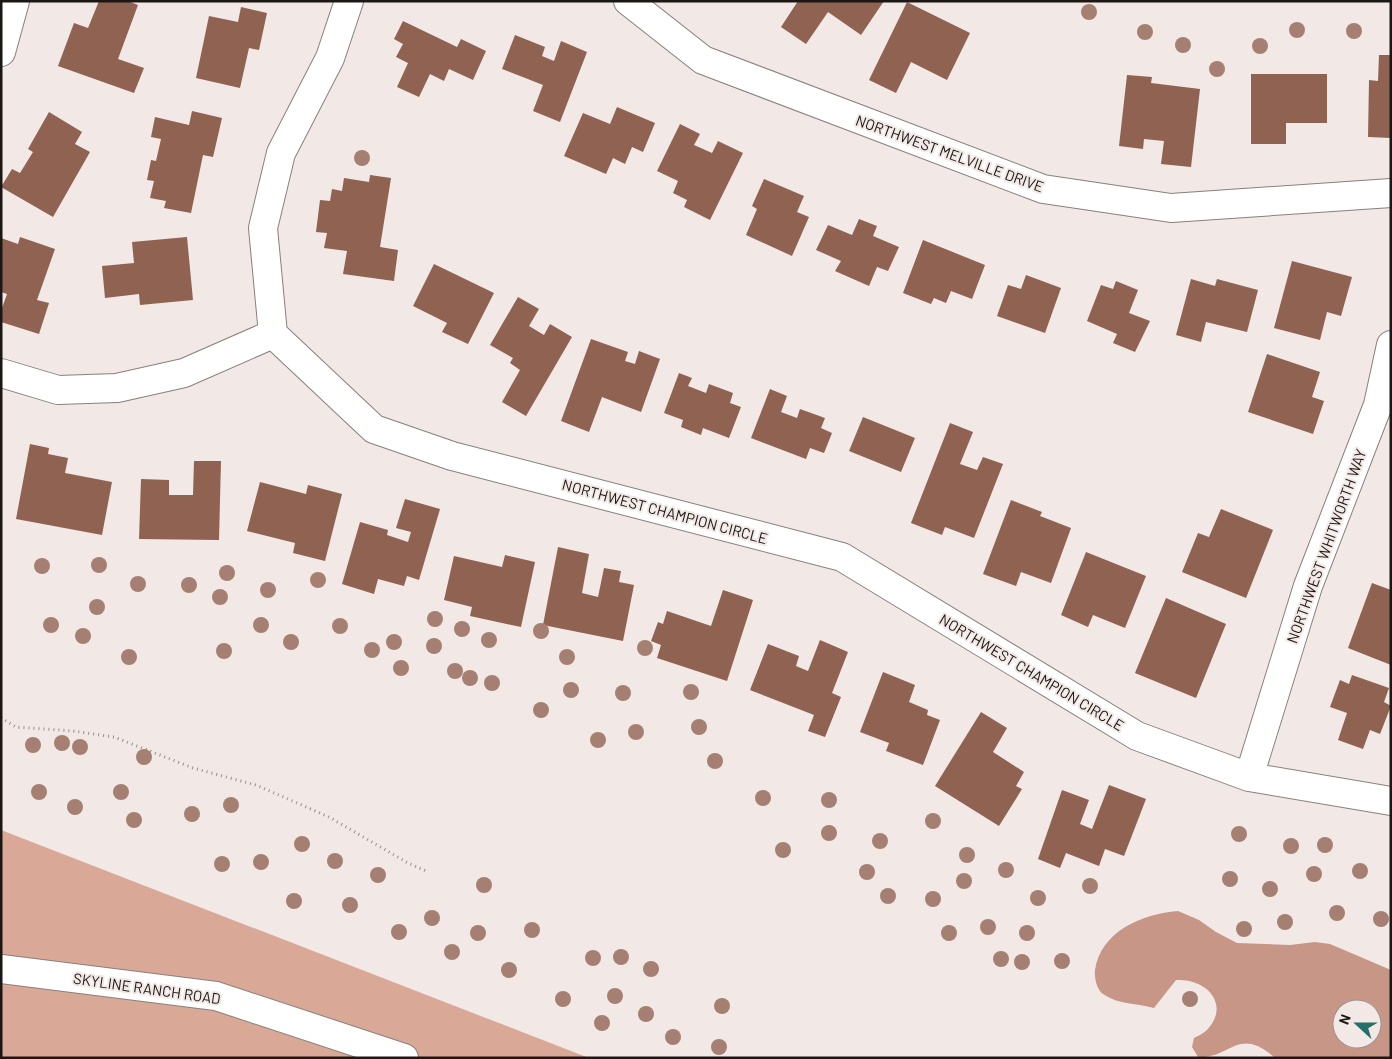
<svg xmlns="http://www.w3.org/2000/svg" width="1392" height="1059" font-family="Barlow,sans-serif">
  <rect width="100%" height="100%" fill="#f2e8e5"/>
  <!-- forest -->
  <path fill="#d9a897" d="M1,830L589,1058H1Z"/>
  <!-- water -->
  <path fill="#c79686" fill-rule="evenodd" d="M1178,911L1199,920L1216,932L1237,943L1290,945L1315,942L1330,944L1391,970V1058H1275C1238,1025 1231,1059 1198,1057L1192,1047L1194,1038C1198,1036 1204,1033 1207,1030C1231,1004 1206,978 1176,980L1154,1008C1137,1003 1119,1005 1103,994C1097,990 1094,977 1095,970C1101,931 1142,914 1178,911ZM1342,1009H1372V1039H1342Z"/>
  <!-- building -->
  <path fill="#8f6252" d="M99,1H128L138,5L118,59L144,68L134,93L58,66L74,23L88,28Z
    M798,1H884L861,35L828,12L806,44L781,27Z
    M907,2L970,33L947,80L911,62L896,93L869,80Z
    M241,7L267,13L259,50L249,48L240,88L196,78L209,16L238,22Z
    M403,21L457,47L461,39L486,51L473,80L449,69L444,81L430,74L419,97L397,87L408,63L396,57L403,44L394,39Z
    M515,35L545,47L542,56L554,61L561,41L587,52L560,122L533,111L543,85L502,69Z
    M1379,55H1391V138L1368,137L1369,80L1378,81Z
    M1251,74H1327V123H1286V144H1251Z
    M1127,75L1152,77L1151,83L1200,89L1191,167L1161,164L1164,141L1144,139L1143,149L1119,146Z
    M617,107L655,123L643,152L632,147L625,164L613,158L606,174L564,156L583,113L610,124Z
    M192,111L222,118L213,157L203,155L191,213L164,208L166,201L150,198L154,181L147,180L151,160L156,161L161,139L151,137L155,117L189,125Z
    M49,112L82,132L75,144L90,152L53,217L1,187L12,169L20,173L33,152L28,149Z
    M680,124L700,134L694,145L712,153L718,141L743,153L710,220L684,207L687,200L673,193L678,181L657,171Z
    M370,175L391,178L380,247L398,250L394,281L343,274L347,251L324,248L327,233L316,232L320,200L330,201L332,189L342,191L344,178L369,182Z
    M764,179L804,196L797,212L809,217L792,256L746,235L757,209L752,206Z
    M859,219L877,226L873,236L899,247L888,271L877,267L869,286L835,271L841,261L816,250L828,225L852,235Z
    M20,237L55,249L37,300L49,303L39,334L1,322V311L7,294L1,292V238L18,244Z
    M187,237L193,300L140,305L139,294L105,298L102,266L134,263L132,242Z
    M923,240L985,265L972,299L951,291L946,303L934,298L931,304L903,293Z
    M1292,261L1352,277L1341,316L1327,312L1320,340L1274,328Z
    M434,264L494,293L468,344L442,332L447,323L413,306Z
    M1026,275L1061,288L1045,333L997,316L1008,285L1021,289Z
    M1191,279L1215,286L1217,279L1258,290L1247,332L1206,322L1201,342L1176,335Z
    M1116,281L1138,290L1129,313L1150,321L1135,352L1113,343L1117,334L1087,321L1101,285L1113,289Z
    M518,297L539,309L529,326L544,335L550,324L572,337L526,416L502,402L520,370L510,363L513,358L490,345Z
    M591,339L628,352L625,361L635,364L639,351L660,359L641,412L602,397L589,432L561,421Z
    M1267,354L1320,372L1312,397L1324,401L1313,434L1248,412Z
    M679,373L692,378L688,386L706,393L709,384L733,393L730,403L741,407L729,438L703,428L701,435L681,427L683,420L664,413Z
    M770,389L787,396L781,412L797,418L800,409L825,418L821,428L832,433L824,453L810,448L806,459L751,438Z
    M863,417L915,438L901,472L849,451Z
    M950,423L973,432L960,464L977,470L983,457L1003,464L974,538L945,527L942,535L911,523Z
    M30,444L49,448L48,454L68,458L65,473L112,482L102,535L16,519Z
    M194,461H221L219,540L139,539L141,479L169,480V495H193Z
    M260,482L306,494L308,485L342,494L325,561L293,553L295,543L247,531Z
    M405,499L440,509L419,580L407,576L404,586L378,579L374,594L342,584L360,522L388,530L387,535L408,542L411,532L396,528Z
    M1011,500L1042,512L1040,516L1071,528L1051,583L1021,572L1016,586L983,574Z
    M1221,509L1273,530L1246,598L1182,572L1198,533L1209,537Z
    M558,547L589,554L582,593L598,597L604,568L621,571L619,582L634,585L623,641L543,625Z
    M1086,552L1146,576L1125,628L1093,615L1088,627L1061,615Z
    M505,555L535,562L521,627L470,616L472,607L444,600L454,556L502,567Z
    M1372,583L1391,590V665L1348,648Z
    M723,590L753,600L727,681L657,658L661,645L651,641L658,622L663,624L667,611L711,626Z
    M1166,598L1226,624L1196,698L1135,673Z
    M820,640L848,652L832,693L841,697L825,737L808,731L814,715L750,690L768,644L799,656L796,666L808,671Z
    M883,672L915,685L909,702L928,710L927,715L940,720L923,765L886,751L889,743L860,732Z
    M1352,675L1389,688L1384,702L1391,706L1380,734L1370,730L1363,749L1338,740L1347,713L1330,707L1340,680L1349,684Z
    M981,712L1007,728L993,752L1024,772L1016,786L1022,789L999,826L935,786Z
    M1109,785L1146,799L1124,856L1105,849L1099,866L1066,853L1060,868L1038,859L1062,790L1089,800L1080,824L1092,829Z"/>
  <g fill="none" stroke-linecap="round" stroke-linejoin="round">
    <!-- minor casing -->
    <g stroke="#88807d" stroke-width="30">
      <path id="minor" d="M349,1L330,58L281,153L263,228L273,334L374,429L452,456L842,557L1137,736L1249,777L1391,801
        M628,1L703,60L1043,189L1171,208L1391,193
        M1,52L15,1
        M1,373L58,390L117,388L184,373L273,334
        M1249,777L1308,586L1378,405L1391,345
        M1,969L216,996L404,1058"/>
    </g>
    <!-- path -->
    <path stroke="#968f8c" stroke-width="3" stroke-dasharray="1 4" stroke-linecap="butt" d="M1,718L16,727L73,731L114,737L193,768L256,785L329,817L408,863L426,871"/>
    <!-- minor -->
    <use href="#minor" stroke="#fff" stroke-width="28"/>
  </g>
  <!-- trees -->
  <g fill="#a58072">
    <circle cx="1089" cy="12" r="8"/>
    <circle cx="1297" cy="30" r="8"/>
    <circle cx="1354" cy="31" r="8"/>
    <circle cx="1145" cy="32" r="8"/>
    <circle cx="1183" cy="45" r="8"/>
    <circle cx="1260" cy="46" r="8"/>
    <circle cx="1217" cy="69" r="8"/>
    <circle cx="362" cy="158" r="8"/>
    <circle cx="99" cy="565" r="8"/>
    <circle cx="42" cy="566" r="8"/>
    <circle cx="227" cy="573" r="8"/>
    <circle cx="318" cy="580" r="8"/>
    <circle cx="138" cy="584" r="8"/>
    <circle cx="189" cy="585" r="8"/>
    <circle cx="268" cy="590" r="8"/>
    <circle cx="220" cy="597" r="8"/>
    <circle cx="97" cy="607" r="8"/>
    <circle cx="435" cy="619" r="8"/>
    <circle cx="51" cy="625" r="8"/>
    <circle cx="261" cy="625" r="8"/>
    <circle cx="340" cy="626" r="8"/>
    <circle cx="462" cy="629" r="8"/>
    <circle cx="541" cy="631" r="8"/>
    <circle cx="83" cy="636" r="8"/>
    <circle cx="489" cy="640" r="8"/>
    <circle cx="291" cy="642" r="8"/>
    <circle cx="394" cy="642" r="8"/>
    <circle cx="434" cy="646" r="8"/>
    <circle cx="645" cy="648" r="8"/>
    <circle cx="372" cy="650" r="8"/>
    <circle cx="224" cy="651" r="8"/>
    <circle cx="129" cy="657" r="8"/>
    <circle cx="567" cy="657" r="8"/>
    <circle cx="401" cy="668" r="8"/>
    <circle cx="455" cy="671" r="8"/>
    <circle cx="470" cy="678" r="8"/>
    <circle cx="492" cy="683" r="8"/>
    <circle cx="571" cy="690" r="8"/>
    <circle cx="691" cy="692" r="8"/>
    <circle cx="623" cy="693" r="8"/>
    <circle cx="541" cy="710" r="8"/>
    <circle cx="699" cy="727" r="8"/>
    <circle cx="636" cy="732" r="8"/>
    <circle cx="598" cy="740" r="8"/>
    <circle cx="62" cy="743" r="8"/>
    <circle cx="33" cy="745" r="8"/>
    <circle cx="80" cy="747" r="8"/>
    <circle cx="144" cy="757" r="8"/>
    <circle cx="715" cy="761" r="8"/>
    <circle cx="39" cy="792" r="8"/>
    <circle cx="121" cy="792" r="8"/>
    <circle cx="763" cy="798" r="8"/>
    <circle cx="829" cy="800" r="8"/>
    <circle cx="231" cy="805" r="8"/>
    <circle cx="75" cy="807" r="8"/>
    <circle cx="192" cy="814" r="8"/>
    <circle cx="134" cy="820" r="8"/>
    <circle cx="933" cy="821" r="8"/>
    <circle cx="829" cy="833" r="8"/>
    <circle cx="1239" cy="834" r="8"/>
    <circle cx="880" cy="841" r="8"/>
    <circle cx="302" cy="844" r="8"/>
    <circle cx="1325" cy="845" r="8"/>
    <circle cx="1291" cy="846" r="8"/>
    <circle cx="783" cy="850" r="8"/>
    <circle cx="967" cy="855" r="8"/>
    <circle cx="335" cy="861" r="8"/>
    <circle cx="261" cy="862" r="8"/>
    <circle cx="222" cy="864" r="8"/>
    <circle cx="1006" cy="870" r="8"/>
    <circle cx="1360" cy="871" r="8"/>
    <circle cx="867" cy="872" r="8"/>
    <circle cx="1314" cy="874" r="8"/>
    <circle cx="378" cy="875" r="8"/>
    <circle cx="1230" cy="879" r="8"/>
    <circle cx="964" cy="881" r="8"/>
    <circle cx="484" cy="885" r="8"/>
    <circle cx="1090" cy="886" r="8"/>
    <circle cx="1270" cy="889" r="8"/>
    <circle cx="888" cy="896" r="8"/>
    <circle cx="1038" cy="898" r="8"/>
    <circle cx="933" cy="899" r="8"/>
    <circle cx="294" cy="901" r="8"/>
    <circle cx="350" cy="905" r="8"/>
    <circle cx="1337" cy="913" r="8"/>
    <circle cx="432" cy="918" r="8"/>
    <circle cx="1381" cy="919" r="8"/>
    <circle cx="1285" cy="922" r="8"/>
    <circle cx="988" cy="927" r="8"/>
    <circle cx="1244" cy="929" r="8"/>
    <circle cx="532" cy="930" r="8"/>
    <circle cx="399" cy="932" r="8"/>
    <circle cx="478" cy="933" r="8"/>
    <circle cx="949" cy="933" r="8"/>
    <circle cx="1027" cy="933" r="8"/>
    <circle cx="452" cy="952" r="8"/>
    <circle cx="621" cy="957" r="8"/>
    <circle cx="593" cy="958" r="8"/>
    <circle cx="1001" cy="959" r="8"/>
    <circle cx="1062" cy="961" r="8"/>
    <circle cx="1022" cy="962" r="8"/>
    <circle cx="651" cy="969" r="8"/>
    <circle cx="509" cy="970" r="8"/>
    <circle cx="615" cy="996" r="8"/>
    <circle cx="563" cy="999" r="8"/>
    <circle cx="1190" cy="999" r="8"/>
    <circle cx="722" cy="1006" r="8"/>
    <circle cx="646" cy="1014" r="8"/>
    <circle cx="602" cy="1023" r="8"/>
    <circle cx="673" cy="1037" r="8"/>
    <circle cx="719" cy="1047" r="8"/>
  </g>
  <g text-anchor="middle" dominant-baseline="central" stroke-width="4" stroke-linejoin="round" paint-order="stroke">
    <!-- street labels -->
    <g font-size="15" fill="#1a1715" stroke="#f2e8e5">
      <text transform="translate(950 153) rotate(20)">NORTHWEST MELVILLE DRIVE</text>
      <text transform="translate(665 511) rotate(15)">NORTHWEST CHAMPION CIRCLE</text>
      <text transform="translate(1326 546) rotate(-70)">NORTHWEST WHITWORTH WAY</text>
      <text transform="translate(1032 672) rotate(31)">NORTHWEST CHAMPION CIRCLE</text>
      <text transform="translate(147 988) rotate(8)">SKYLINE RANCH ROAD</text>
    </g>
  </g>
  <!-- border -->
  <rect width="1392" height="1059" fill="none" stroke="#1a1715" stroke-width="5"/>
  <!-- north arrow -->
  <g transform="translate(1357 1024) rotate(291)"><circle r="24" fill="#f2e8e5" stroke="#9c9492"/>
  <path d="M0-4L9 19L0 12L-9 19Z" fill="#246f6a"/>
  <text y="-8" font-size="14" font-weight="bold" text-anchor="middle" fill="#1a1715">N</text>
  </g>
</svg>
